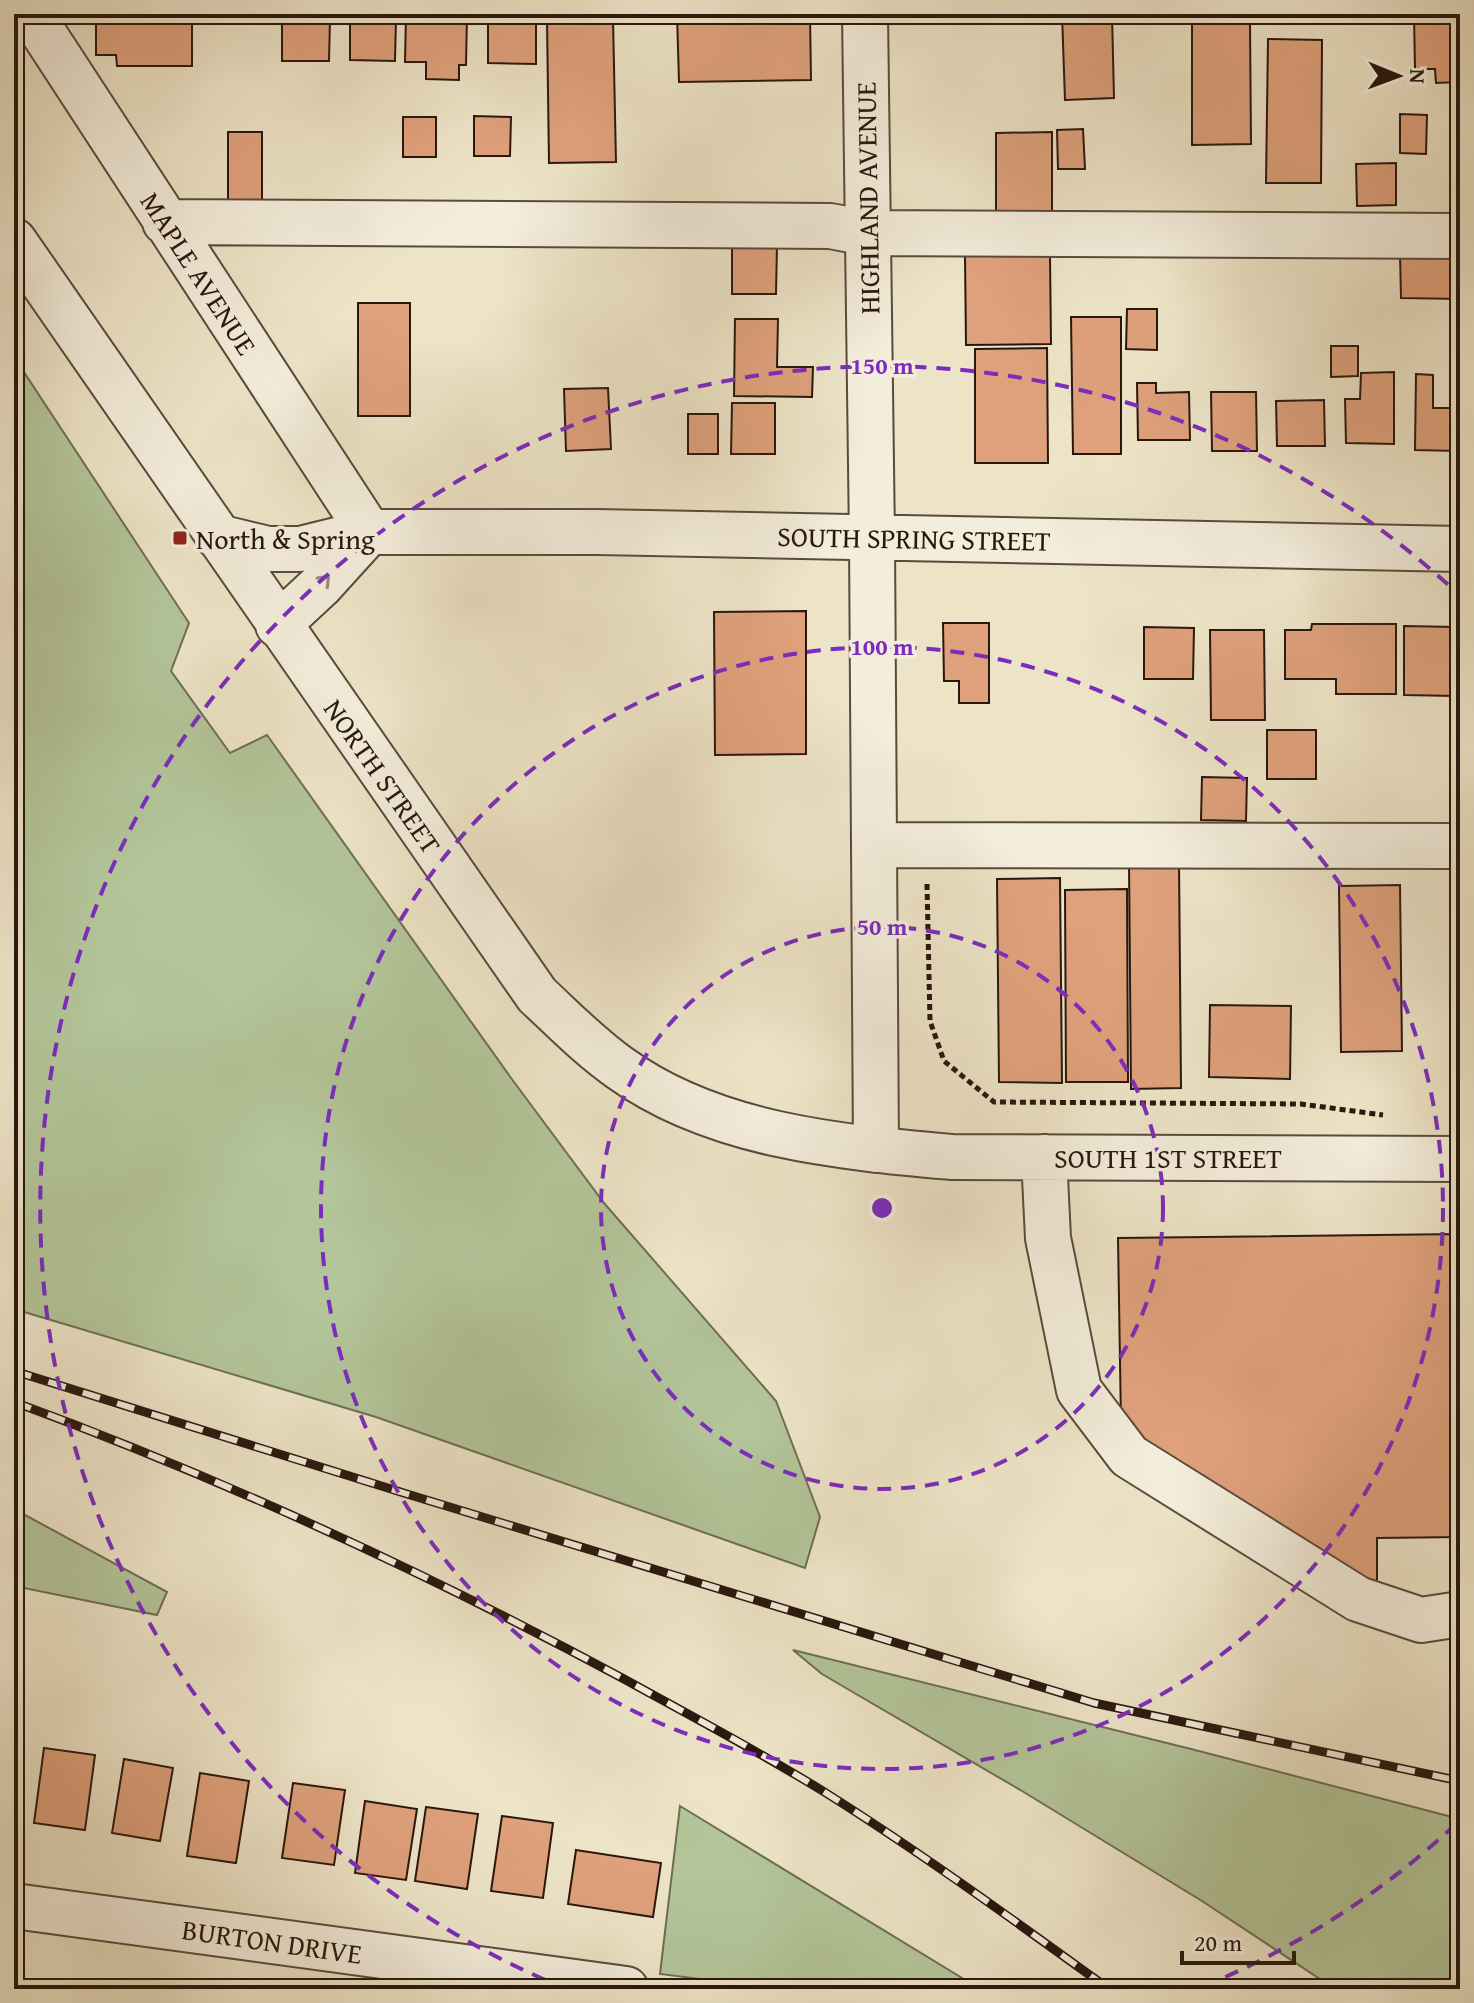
<svg xmlns="http://www.w3.org/2000/svg" width="1474" height="2003" font-family="'Gentium Book Plus',serif">
  <rect width="100%" height="100%" fill="#ede4c7"/>
  <filter id="stains"><feTurbulence type="fractalNoise" baseFrequency=".0025" numOctaves="4"/><feColorMatrix values="0 0 0 0 .2 0 0 0 0 .09 0 0 0 0 .02 0 0 0 .5 -.17"/></filter>
  <radialGradient id="worn" r=".72"><stop offset=".6" stop-color="#630" stop-opacity="0"/><stop offset="1" stop-color="#630" stop-opacity=".3"/></radialGradient>
  <!-- green -->
  <path fill="#b3c599" stroke="#6e6e54" stroke-width="2" d="M14,357L189,623L171,671L230,753L267,735L511,1078L604,1203L776,1401L820,1517L805,1568L376,1417L14,1309Z
    M14,1509L167,1592L157,1615L14,1586Z
    M793,1650L1191,1749L1460,1819V1989H1335L1202,1901L1022,1791L822,1674Z
    M680,1806L980,1989H780L660,1974Z"/>
  <!-- building -->
  <path fill="#dfa17c" stroke="#29170e" stroke-width="2" d="M96,14H192V66H117L116,55H96Z
    M282,14H311V18H330L329,61H282Z
    M677,14H810L811,80L679,82Z
    M1062,14H1112L1114,98L1065,100Z
    M1414,14H1458L1459,82L1436,83L1435,69H1415Z
    M406,15L467,16L466,65H459V80L426,79V62H405Z
    M350,18H396L395,61L350,60Z
    M488,19H536V64L488,63Z
    M613,19L616,162L549,163L547,20Z
    M1192,24H1250L1251,144L1192,145Z
    M1268,39L1322,40L1321,183H1266Z
    M1400,114L1427,115L1426,154L1400,153Z
    M474,116L511,117L510,156H474Z
    M403,117H436V157H403Z
    M1083,129L1085,169H1058L1057,130Z
    M228,132H262V202H228Z
    M1052,132V215L996,216V133Z
    M1396,163V205L1357,206L1356,164Z
    M732,246H777L776,294H732Z
    M1400,253H1460V299L1401,298Z
    M1050,255L1051,344L966,345L965,256Z
    M358,303H410V416H358Z
    M1127,309H1157V350L1126,349Z
    M1071,317H1121V454H1073Z
    M735,319H778L777,367H813L812,397L734,396Z
    M1331,346H1358V376L1331,377Z
    M1047,348L1048,463H975V349Z
    M1394,372V444L1346,443L1345,399H1360L1361,373Z
    M1416,374L1433,375V408H1460V451L1415,450Z
    M1137,383H1156V393L1189,392L1190,440H1138Z
    M608,388L611,449L566,451L564,389Z
    M1211,392H1256L1257,451H1212Z
    M1324,400L1325,446H1277L1276,401Z
    M732,403H775V454H731Z
    M688,414H718V454H688Z
    M806,611V754L715,755L714,612Z
    M943,623H989V703H959V681H944Z
    M1312,624H1396V694H1336V679H1285V630H1311Z
    M1404,626L1456,627V696L1404,695Z
    M1144,627L1194,628L1193,679H1144Z
    M1210,630H1264L1265,720H1211Z
    M1267,730H1316V779H1267Z
    M1202,777L1247,778L1246,821L1201,820Z
    M1179,861L1181,1088L1131,1089L1129,862Z
    M1060,878L1062,1083L999,1082L997,879Z
    M1400,885L1402,1051L1341,1052L1339,886Z
    M1127,889L1128,1082H1066L1065,890Z
    M1210,1005L1291,1006L1290,1079L1209,1077Z
    M1460,1234V1537L1377,1538V1585H1359L1121,1423L1118,1238Z
    M14,1743L22,1744L14,1797Z
    M44,1748L95,1755L85,1830L34,1823Z
    M124,1759L173,1768L160,1841L112,1833Z
    M200,1773L249,1781L236,1863L187,1856Z
    M293,1783L345,1790L334,1865L282,1858Z
    M365,1801L417,1809L406,1880L355,1873Z
    M426,1807L478,1814L467,1889L415,1881Z
    M502,1816L553,1823L543,1898L491,1891Z
    M576,1850L661,1863L653,1917L568,1904Z"/>
  <g fill="none" stroke-linecap="round" stroke-linejoin="round">
    <!-- minor casing -->
    <g stroke="#5a4a3c" stroke-width="48">
      <path id="minor" d="M31,14L369,532
        M865,14L872,539L876,1150
        M165,222L830,226L868,233L1460,236
        M14,241L537,995C564,1020 590,1047 620,1068C714,1136 840,1147 952,1157L1460,1159
        M218,537L268,549H300L369,532H597L1460,549
        M278,625L320,586L369,532
        M874,845L1460,846
        M1044,1157L1048,1238L1079,1390L1129,1456L1358,1599L1421,1620L1460,1614
        M14,1906L626,1989"/>
    </g>
    <!-- path -->
    <path stroke="#29170e" stroke-width="5" stroke-dasharray="6 4" stroke-linecap="butt" d="M927,884L930,1021L944,1061L994,1102L1301,1104L1383,1115"/>
    <!-- minor -->
    <use href="#minor" stroke="#f3eddb" stroke-width="44"/>
    <!-- rail casing -->
    <g stroke="#29170e" stroke-width="9">
      <path id="rail" d="M14,1371L407,1494L1094,1703L1460,1781
        M14,1402C224,1479 427,1573 624,1679C691,1716 760,1752 826,1793C923,1854 1016,1922 1109,1989"/>
    </g>
    <!-- rail -->
    <use href="#rail" stroke="#f3eddb" stroke-width="6" stroke-dasharray="18" stroke-linecap="butt"/>
  </g>
  <!-- one-way arrows -->
  <defs><path id="oneway-chevron" d="M-2-3.5L2.5 0L-2 3.5" fill="none" stroke-width="1.6" stroke-linecap="round" stroke-linejoin="round" transform="scale(2)"/></defs>
  <use stroke="#988d7f" href="#oneway-chevron" transform="translate(325 580) rotate(-46)"/>
  <!-- distance rings -->
  <g fill="none" stroke="#7b2cbf" stroke-width="4" stroke-dasharray="14 10">
    <circle cx="882" cy="1208" r="281"/>
    <circle cx="882" cy="1208" r="561"/>
    <path d="M1456 1824A842 842 0 0 1 1197 1989M567 1989A842 842 0 1 1 1456 592"/>
  </g>
  <!-- markers -->
  <rect fill="#8f2418" stroke="#f3eddb" stroke-width="3" x="172" y="530" width="16" height="16" rx="4"/>
  <g text-anchor="middle" dominant-baseline="central" stroke-width="7" stroke-linejoin="round" paint-order="stroke">
    <!-- street labels -->
    <g font-size="28" fill="#29170e" stroke="#f3eddb">
      <text transform="translate(867 198) rotate(-91)">HIGHLAND AVENUE</text>
      <text transform="translate(199 273) rotate(57)">MAPLE AVENUE</text>
      <text transform="translate(914 538) rotate(1)">SOUTH SPRING STREET</text>
      <text transform="translate(383 776) rotate(55)">NORTH STREET</text>
      <text x="1168" y="1157">SOUTH 1ST STREET</text>
      <text transform="translate(272 1941) rotate(8)">BURTON DRIVE</text>
    </g>
    <!-- poi labels -->
    <g font-size="28" fill="#29170e" stroke="#f3eddb" text-anchor="start">
      <text x="196" y="538">North &amp; Spring</text>
    </g>
  </g>
  <circle cx="882" cy="1208" r="12" fill="#7b2cbf" stroke="#f3eddb" stroke-width="4"/>
  <g font-size="24" text-anchor="middle" font-weight="bold" fill="#7b2cbf" stroke="#f3eddb" stroke-width="7" stroke-linejoin="round" paint-order="stroke">
    <text x="882" y="374">150 m</text>
    <text x="882" y="655">100 m</text>
    <text x="882" y="935">50 m</text>
  </g>
  <!-- margin -->
  <rect width="1474" height="2003" fill="none" stroke="#ede4c7" stroke-width="48"/>
  <rect x="16" y="16" width="1442" height="1971" fill="none" stroke="#29170e" stroke-width="4"/>
  <rect x="24" y="24" width="1426" height="1955" fill="none" stroke="#29170e" stroke-width="2"/>
  <!-- north arrow -->
  <g transform="translate(1398 76) rotate(91)" stroke="#f3eddb" stroke-width="6" paint-order="stroke">
  <path d="M0-6L14 30L0 20L-14 30Z" fill="#29170e"/>
  <text y="-12" font-size="22" font-weight="bold" text-anchor="middle" fill="#29170e">N</text>
  </g>
  <!-- scale -->
  <path d="M1182 1951v12h112v-12" fill="none" stroke="#29170e" stroke-width="4"/>
  <text x="1194" y="1951" font-size="24" fill="#29170e" stroke="#f3eddb" stroke-width="6" paint-order="stroke">20 m</text>
  <rect width="100%" height="100%" filter="url(#stains)"/>
  <rect width="100%" height="100%" fill="url(#worn)"/>
</svg>
